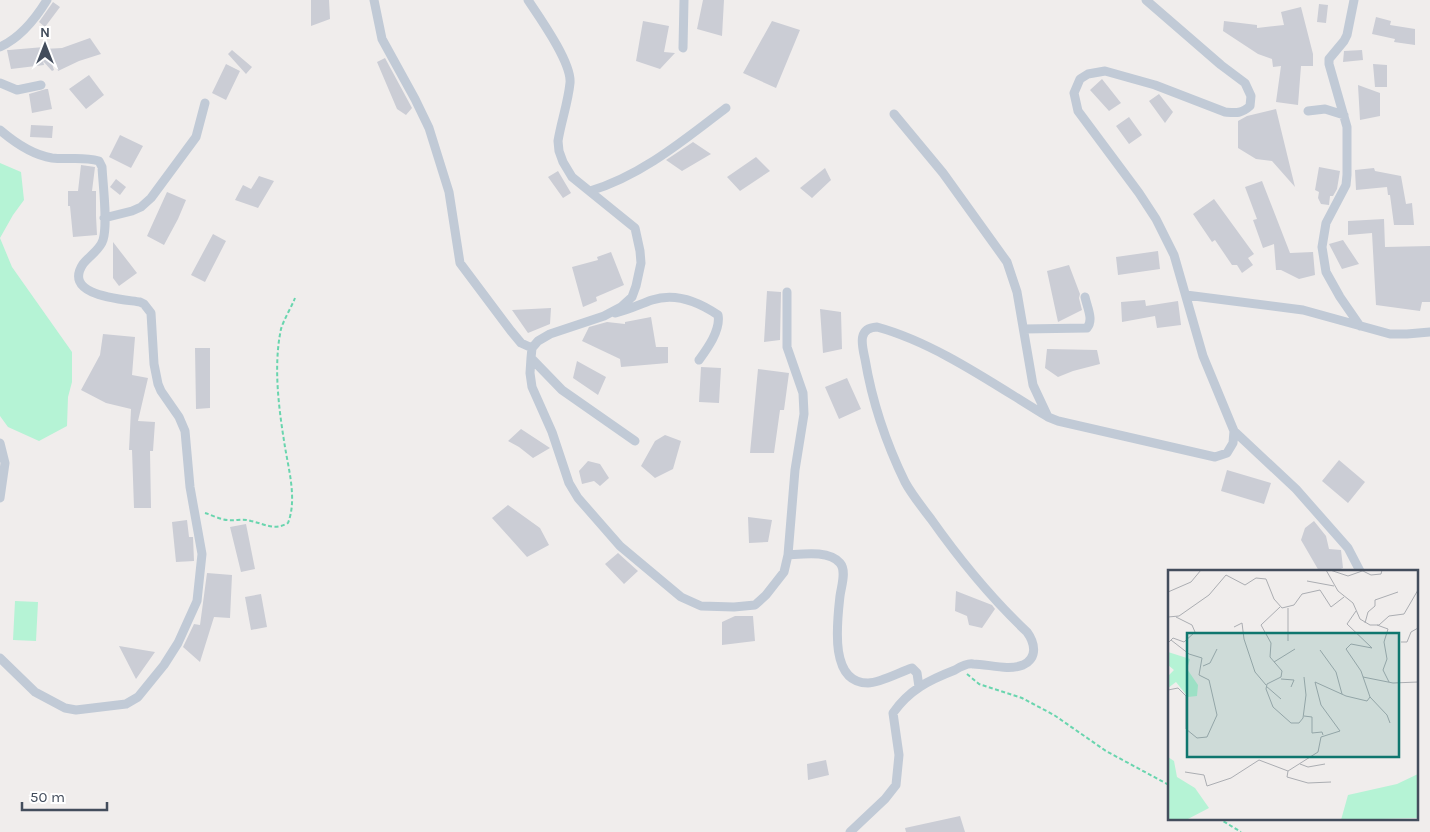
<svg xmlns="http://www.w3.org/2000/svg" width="1430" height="832" font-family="Karla,sans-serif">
  <rect width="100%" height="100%" fill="#f0edec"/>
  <!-- green -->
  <path fill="#b5f3d5" d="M0,163L21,172L24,200L13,215L0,238Z
    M0,238L12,267L72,352V382L68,397L67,426L39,441L8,427L0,416Z
    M15,601L38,602L36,641L13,640Z"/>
  <!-- building -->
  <path fill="#cbcdd5" d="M311,0H329L330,19L311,26Z
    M703,0H724L722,36L697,29Z
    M53,2L60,7L45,27L39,22Z
    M1319,4L1328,5L1326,23L1317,22Z
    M1301,7L1313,54V66H1301L1298,105L1276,102L1281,66L1273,67L1272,59L1258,54L1223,31L1224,21L1257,25V28L1284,25L1281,12Z
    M1376,17L1391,21L1390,25L1415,29V45L1394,42L1395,39L1372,34Z
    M643,21L669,26L664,52L675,53L660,69L636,61Z
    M772,21L800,30L776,88L743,73Z
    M90,38L101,54L79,61L58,71L56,63L52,64L54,70L52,71L43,61L44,65L11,69L7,50H9L44,47V49L62,48Z
    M232,50L252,67L246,74L228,54Z
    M1362,50L1363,60L1343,62L1344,51Z
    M385,58L412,108L406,115L397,109L377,62Z
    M226,64L240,71L226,100L212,93Z
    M1373,64L1387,65V87H1375Z
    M89,75L104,95L86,109L69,89Z
    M1102,79L1121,103L1109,111L1090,90Z
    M1358,85L1380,93V116L1360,120Z
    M46,89H48L52,109L32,113L29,94Z
    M1159,94L1173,112L1165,123L1149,101Z
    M1276,109L1295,187L1272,161L1256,159L1238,148V121L1247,116Z
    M1129,117L1142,135L1129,144L1116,126Z
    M31,125L53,126L52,138L30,137Z
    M120,135L143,146L131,168L109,157Z
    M693,142L711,154L682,171L666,160Z
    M756,157L770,171L740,191L727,177Z
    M81,165L95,167L92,191H96V216L97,235L73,237L70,206H68V191H78Z
    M1319,167L1340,171L1337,189L1333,196H1330L1329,205L1321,204L1318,198L1319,192L1315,190Z
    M825,168L831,180L812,198L800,188Z
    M1374,168L1375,171L1401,176L1406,204L1412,203L1414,225H1394L1390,195H1388L1387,187L1356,190L1355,170Z
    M558,171L571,193L563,198L548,177Z
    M259,176L274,181L258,208L235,200L243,185L251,189Z
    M116,179L126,187L120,195L110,187Z
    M1262,181L1290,253L1313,252L1315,275L1299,279L1281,270H1276L1274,244L1263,248L1253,220L1257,219L1245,187Z
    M167,192L186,200L178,219L164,245L147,236Z
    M1214,199L1254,254L1248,258L1253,265L1242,273L1237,265H1232L1215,240L1212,242L1193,214Z
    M1384,219L1385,247L1430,246V302H1422L1420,311L1376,305L1372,233L1348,235V221Z
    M213,234L226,241L205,282L191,275Z
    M1343,240L1359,264L1342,269L1329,244Z
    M113,242L137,273L119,286L113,278Z
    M1158,251L1160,269L1118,275L1116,257Z
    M611,252L624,285L596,297L597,301L583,307L572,267L598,260L597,257Z
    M1069,265L1080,294L1079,298L1082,310L1058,322L1047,271Z
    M767,291L781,292L780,340L764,342Z
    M1145,300L1146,306L1178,301L1181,325L1157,328L1155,316L1122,322L1121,302Z
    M551,308L550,324L528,333L512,310Z
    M820,309L841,312L842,349L823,353Z
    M651,317L656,347H668V363L621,367L620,359L582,341L589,327L607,322L625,324V322Z
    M103,334L135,337L132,375L148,378L138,421L155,422L153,451H150L151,508H134L132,450H129L131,409L106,403L81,390L100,355Z
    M195,348H210V408L196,409Z
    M1047,349L1097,350L1100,364L1073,371L1058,377L1045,368Z
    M577,361L606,377L598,395L573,378Z
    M701,367L721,368L719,403L699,402Z
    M758,369L789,373L784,410H780L774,453H750Z
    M847,378L861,409L839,419L825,387Z
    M521,429L550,448L533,458L519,447L508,441Z
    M665,435L681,441L673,469L655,478L641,466L655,441Z
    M1339,460L1365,482L1348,503L1322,481Z
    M588,461L600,464L609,478L600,486L594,481L582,484L579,471Z
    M1227,470L1271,483L1264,504L1221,491Z
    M508,505L540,528L549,545L527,557L492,518Z
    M748,517L772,520L768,542L749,543Z
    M187,520L189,537H193L194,561L176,562L172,522Z
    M1314,521L1326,536L1329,549L1341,550L1343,568L1336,571H1319L1301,540L1305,528Z
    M246,524L255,569L241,572L230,527Z
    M618,553L638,571L624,584L605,564Z
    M207,573L232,575L230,618L214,617L200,662L183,647L194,624L200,625Z
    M956,591L992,605L995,609L982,628L969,625L967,616L955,611Z
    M261,594L267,627L251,630L245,597Z
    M735,616H753L755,641L722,645V622Z
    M119,646L155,652L136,679Z
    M826,760L829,775L808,780L807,764Z
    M960,816L965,832H906L905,828Z"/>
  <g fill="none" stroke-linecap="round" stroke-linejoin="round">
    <!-- path -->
    <path stroke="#69d5ae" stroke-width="2" stroke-dasharray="4 2.5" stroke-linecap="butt" d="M205,513C212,515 221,520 228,520C236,521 243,518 251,521C265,524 274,531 288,523C297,500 289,471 285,447C279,410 273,367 281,329C284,319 291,308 295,298
      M967,674L979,684L1022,698L1054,715L1106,751L1169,785
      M1218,818L1241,832"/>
    <!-- minor -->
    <path stroke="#c1cad6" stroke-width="9" d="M374,0L382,39L415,99L429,128L449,192L460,263L511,331L521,343L532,348
      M528,0C540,18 572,63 570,83C568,103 561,122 558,141L559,151L563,162L572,177L635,228L640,251L641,263L636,286L632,297L621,307L604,316L550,334L538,341L532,348L531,358L530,373L532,387L552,432L569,483L578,498L620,546L681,597L701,606L734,607L755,605L766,595L784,572L788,555L795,470L804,414L803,393L787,347V292
      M1354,0L1347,35L1344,41L1329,59V64L1347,127V175L1346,185L1326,223L1322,247L1326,272L1340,297L1360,326
      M0,47C20,38 36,18 47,0
      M683,48L684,0
      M0,83L17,90L41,85
      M1308,111L1325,109L1344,115
      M894,114L943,173L1007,262L1017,292L1033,385L1048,417
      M0,130C14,142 33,155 52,158C69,160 81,156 99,161L102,167C103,186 108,224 103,240C100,250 89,256 83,264C62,296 122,299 140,302L144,304L151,313L154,364L158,384L161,391L179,417L185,431L190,487L202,554L197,601L178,643L164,665L138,697L126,704L76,710L65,708L35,692L0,658
      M590,191C641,176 684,140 726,108
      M104,218L132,211L141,207L151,198L196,137L205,103
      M1186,295L1303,310L1390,334H1407L1430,332
      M615,313C629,310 640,304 652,300C676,292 699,302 718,315C721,330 707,349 699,360
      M1024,329L1087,328C1094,320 1087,307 1085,297
      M531,358L562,390L635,441
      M1234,431L1296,489L1348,548L1360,571
      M0,443L5,463L0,498
      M788,555C803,554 829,550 840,563C847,571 841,587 840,596C837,623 829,683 868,683C880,683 900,672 912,668L917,673L919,687
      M850,832L885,799L896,785L899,755L893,713C909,690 929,680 955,670C960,667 967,663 973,664C988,664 1008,671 1023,665C1038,658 1035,643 1027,632C991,598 960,560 931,519C922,507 912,495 905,482C886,443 872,401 865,359C862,345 857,328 877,327C936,343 995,385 1048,417L1058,421L1215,457L1227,453L1233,443L1234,431L1203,356L1174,255L1156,219L1139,193L1078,111L1074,93L1080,79L1088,74L1105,71L1155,85L1225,112C1236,113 1241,114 1250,106L1251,96L1245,83L1221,65L1146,0"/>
  </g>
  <!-- overview -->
  <g transform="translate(1168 570)">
    <rect width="250" height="250" fill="#f0edec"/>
    <path d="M0,82L22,89L19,99L30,115L29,126L20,127L8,112L0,118V106L6,100L0,95ZM0,187L6,191L9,207L27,218L41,238L18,250H0ZM250,204V248L173,250L180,225L229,214Z" fill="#b5f3d5"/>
    <path fill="none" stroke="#abadb2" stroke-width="1" d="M158,0L170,21L185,33L192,49L202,55H211L221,46L236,44L250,20M162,0L180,6L197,0M193,0L203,5L213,4L214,0M139,11L166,16M0,22L23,12L33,0M112,37L93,55L103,73L102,87L114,101L113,107L99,114L98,119L105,137L123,153H131L135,148L138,125L136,107M120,38V71M188,41L179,54L204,78L183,74L178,79L193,101L202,127L219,145L222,153M0,47L11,46L41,25L58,5L77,15L88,8L98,9L106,29L114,38L126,35L134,24L152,20L163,37L176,27M197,53L200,42L207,36V30L230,22M209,55L220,59L216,72L219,89L215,100L221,112M66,57L74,53L76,69L87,102L98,115M233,72H239L243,62L250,58M0,73L5,68L16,72L27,62L24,55L8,47M152,80L168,102L174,124M106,92L127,79M35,96L42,93L49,79M195,107L225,113L250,112M113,109L126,110L123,117M98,116L113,129M0,120L10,118L18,126V159L29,168L39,167L49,145L41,110L31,105L34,88L21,84L3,70M136,146L144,147V163L154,162L155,165M132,194L140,197L157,194M17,202L36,205L39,216L63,208L91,190L120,201M163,212L140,213L119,207L120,201L150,182L153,167L172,161L153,135L147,112L178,126L199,131L202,127"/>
    <path fill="#0f766e" fill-opacity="0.15" stroke="#0f766e" stroke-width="2.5" d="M19,63H231V187H19Z"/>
    <rect width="250" height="250" fill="none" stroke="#434d5c" stroke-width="2.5"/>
  </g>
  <!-- north arrow -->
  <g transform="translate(45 45)" stroke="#ffffff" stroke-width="4" paint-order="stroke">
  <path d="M0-4L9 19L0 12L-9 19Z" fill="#434d5c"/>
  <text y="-8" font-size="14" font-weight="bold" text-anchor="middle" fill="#434d5c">N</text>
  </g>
  <!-- scale -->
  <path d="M22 802v8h85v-8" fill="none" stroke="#434d5c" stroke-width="2.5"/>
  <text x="30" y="802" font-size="15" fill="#434d5c" stroke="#ffffff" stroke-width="4" paint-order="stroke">50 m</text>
</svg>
